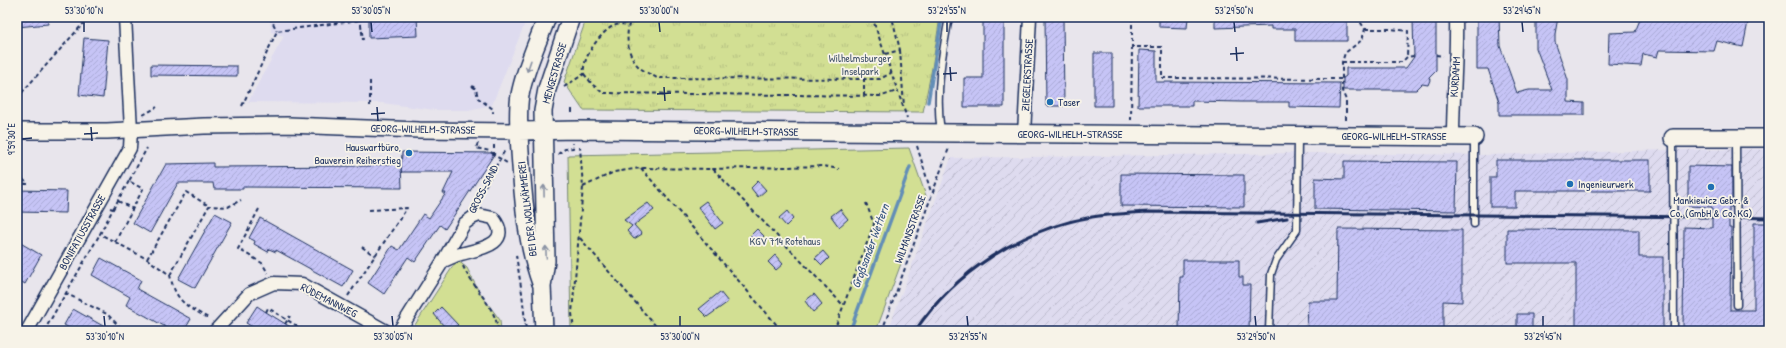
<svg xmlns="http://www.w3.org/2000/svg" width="1786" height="348" font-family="'Patrick Hand',sans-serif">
  <defs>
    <pattern id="industrial-furrows" width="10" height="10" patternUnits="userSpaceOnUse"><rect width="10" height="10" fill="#dedbef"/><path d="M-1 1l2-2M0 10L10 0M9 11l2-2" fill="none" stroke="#bebccf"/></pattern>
    <pattern id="grass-tufts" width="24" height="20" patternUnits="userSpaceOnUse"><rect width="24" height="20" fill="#d2df93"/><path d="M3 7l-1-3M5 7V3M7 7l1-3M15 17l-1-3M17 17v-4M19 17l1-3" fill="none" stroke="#b4c081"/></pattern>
    <pattern id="building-hatch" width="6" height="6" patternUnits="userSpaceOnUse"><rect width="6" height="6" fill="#c6c4f6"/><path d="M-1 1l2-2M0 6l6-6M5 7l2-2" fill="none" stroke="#aaa9d5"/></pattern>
  </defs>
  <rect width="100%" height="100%" fill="#e8e5ec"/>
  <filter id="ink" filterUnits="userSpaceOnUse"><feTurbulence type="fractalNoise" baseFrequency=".025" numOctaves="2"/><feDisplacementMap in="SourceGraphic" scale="8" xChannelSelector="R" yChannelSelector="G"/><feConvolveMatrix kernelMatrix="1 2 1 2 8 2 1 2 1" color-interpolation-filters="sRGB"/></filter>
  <g filter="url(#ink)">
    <!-- built -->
    <path fill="#dedbef" d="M270,17H525L527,18L492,105L468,110H435L382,103L248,102L284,36L271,32Z"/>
    <!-- industrial -->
    <path fill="url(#industrial-furrows)" d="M1769,149V331H888L951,158L1304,153L1488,155L1667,150Z"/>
    <!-- grass -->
    <path fill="url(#grass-tufts)" stroke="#768778" d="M587,17H940L932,68L923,112L583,110L564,82Z"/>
    <!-- garden -->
    <path fill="#d2df93" stroke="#768778" d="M909,148L926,196L876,331H571L568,155Z
      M457,260L467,268L479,292L500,320L501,331H411Z"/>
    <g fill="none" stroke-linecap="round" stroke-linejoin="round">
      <!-- stream -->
      <path stroke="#628eb7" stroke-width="3.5" d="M928,102L942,17
        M850,331L910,167"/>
    </g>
    <!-- building -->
    <path fill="url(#building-hatch)" stroke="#1b2f5e" d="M17,17H47L48,24L17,27Z
      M369,17H417L418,36L369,38Z
      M983,17L1004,18V107H964V78H983Z
      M1045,17H1063L1064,106H1046Z
      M1159,17H1188L1187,28L1159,27Z
      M1215,17L1347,19V41H1295V29H1271V26L1215,28Z
      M1417,17H1436V70L1429,77L1430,80L1428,85L1422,84L1416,90H1343V78L1346,76V68H1406L1414,57L1413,20H1417Z
      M1477,17H1499L1500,46L1517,93L1529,90H1552L1536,48V17H1558L1555,34V42L1568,80V102L1584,103V115H1499V102L1488,69H1477Z
      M1641,17H1749L1743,47L1717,41L1714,51L1659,50L1657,57L1643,54L1641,66L1608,64L1609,33L1635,32Z
      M84,38L108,40L103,98L79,95Z
      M1139,50L1156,51V82L1340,83L1339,108L1289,107V102H1241L1192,101V106H1138Z
      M1094,53H1112V106H1094Z
      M151,65L237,66V76L151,75Z
      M402,152L495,153L445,229L440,225L415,262L408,257L384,294L368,283L392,246L399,250L423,214L429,218L446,193H443L453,172H401Z
      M1496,160H1650V191H1515V207H1490V177H1496Z
      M1344,161L1457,162L1456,211L1315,209V178L1344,179Z
      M213,163V167L372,166V165L401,164L402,188L243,187V189H214L213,183H178L150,233L133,223L166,164Z
      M1688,166L1732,167V207H1729V228H1731L1730,310H1754V223H1769V331H1683L1684,227L1712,228V207L1688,206Z
      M1121,174L1244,175V207L1121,206Z
      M758,181L766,190L758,197L751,188Z
      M17,190L67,191L66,213L17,212Z
      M706,201L723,223L715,229L698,207Z
      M648,203L654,210L634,225L642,234L634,239L627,231L632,226L624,220Z
      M840,209L848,219L839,227L831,216Z
      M787,211L793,219L786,226L779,218Z
      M215,213L232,222L195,288L178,279Z
      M260,218L353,270L343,287L276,250V252L269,249L268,252L254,244L255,241L249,238Z
      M757,229L764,236L757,243L750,236Z
      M1338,229L1462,230V302L1443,301V331H1307L1308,301H1337Z
      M1507,229L1639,230V257H1663V331H1576V263H1507Z
      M17,241L41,255L25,284L17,279Z
      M823,251L829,258L822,265L815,258Z
      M775,255L783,264L776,270L768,262Z
      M101,258L141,280L137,289L191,319L184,331H173L126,305L130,297L92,275Z
      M1183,260H1239V277H1243V285H1250L1249,331H1179L1180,277H1183Z
      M720,292L728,302L707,317L699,309Z
      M814,294L822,304L813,312L805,301Z
      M257,306L266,312L297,331H259L246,323Z
      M441,307L458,325L450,331H448L434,314Z
      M73,309L96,322L112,331H75L64,325Z
      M1517,314H1532V331H1517Z"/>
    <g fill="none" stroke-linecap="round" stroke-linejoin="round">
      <!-- service casing -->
      <g stroke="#1b2f5e" stroke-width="9">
        <path id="service" d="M941,132C935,94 942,55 949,17
          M1474,138V224
          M1673,139L1674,330
          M1736,140L1737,305
          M1269,331L1271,274L1276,260L1297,230L1298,137"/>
      </g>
      <!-- minor casing -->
      <g stroke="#1b2f5e" stroke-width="15">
        <path id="minor" d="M1024,134L1030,17
          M1453,137C1453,97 1457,57 1456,17
          M27,331L130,148L131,130L125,17
          M215,331L249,294L274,283L302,284L386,331
          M399,331L443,261L464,224L472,218L479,215L493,218C514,244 479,249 461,254C455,255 449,259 443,261"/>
      </g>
      <!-- tertiary casing -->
      <g stroke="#1b2f5e" stroke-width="18">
        <path id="tertiary" d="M17,131H107L204,126L288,125L419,130L519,131"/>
      </g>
      <!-- secondary casing -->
      <g stroke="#1b2f5e" stroke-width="20">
        <path id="secondary" d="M519,131L579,130L1474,137
          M1673,138H1769
          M541,283C526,242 523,196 520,152C519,133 517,113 520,95C525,68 538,42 547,17
          M544,331L542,286L546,261L543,111L547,89L571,17"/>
      </g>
      <!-- path -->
      <path stroke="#1b2f5e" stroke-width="2" stroke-dasharray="4 3" stroke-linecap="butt" d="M270,17L277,31
        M360,17L363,40
        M631,17C625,34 626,55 640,68C645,72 652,75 657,78L880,79L891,73
        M872,17L907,118
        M1132,17V47H1162V78L1342,79
        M1365,29H1391L1408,31L1407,57
        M900,50L904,107
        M885,54L900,50L892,17
        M1436,55L1443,56
        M1342,62H1402L1407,57L1414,56
        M584,74L593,85L603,93L882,96L897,91
        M472,86L476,89L478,98L493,109V113
        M564,87L584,74C581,59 600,33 613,26C618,24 623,24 629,25
        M864,96V79
        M17,98L89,17
        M242,106L277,31L360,20
        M370,106V80
        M572,109V116
        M143,115L157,107
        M1131,120L1132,47
        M1346,120V100L1342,91V62L1345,53L1362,40L1365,29L1361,23L1355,17
        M478,143L476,148L490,151L494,155
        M494,145V155L507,163
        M917,146L931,192
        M558,154L565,149L573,148V143
        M641,168L782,331
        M713,169L843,305
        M17,184H28L19,176
        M583,187L614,172L641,168L713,169L823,166L839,169
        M118,201L133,209
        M475,204L505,150
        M110,208L113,209L100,234L147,259L170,275C176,303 187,306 210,319
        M113,209L129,181
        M259,209L238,249L262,263L268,273
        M580,238L660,331
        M115,242L143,189L129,181L147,148
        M362,247L375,256
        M516,255L522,293L526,331
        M147,259L186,192L209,206
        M463,266C472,287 497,308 498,331
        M170,275L209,206L228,207L241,200
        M65,293L107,314L124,331
        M348,296L407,208L369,210
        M266,312L268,308L305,331
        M285,324L290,316
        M44,331L100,234
        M574,331L572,313L583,187L580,147
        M834,331L874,224L866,203
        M882,331L949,148"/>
      <!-- service -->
      <use href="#service" stroke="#f7f3e8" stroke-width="6"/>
      <!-- minor -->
      <use href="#minor" stroke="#f7f3e8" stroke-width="12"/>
      <!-- tertiary -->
      <use href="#tertiary" stroke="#f7f3e8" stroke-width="15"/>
      <!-- secondary -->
      <use href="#secondary" stroke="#f7f3e8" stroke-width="17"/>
      <!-- rail -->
      <path stroke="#1b2f5e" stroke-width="3" d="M1729,217L1769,218
        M1257,223L1287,218
        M915,331C955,272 1021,229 1092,217C1111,214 1130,213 1149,212L1712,217"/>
    </g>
    <!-- one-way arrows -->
    <defs><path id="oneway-shaft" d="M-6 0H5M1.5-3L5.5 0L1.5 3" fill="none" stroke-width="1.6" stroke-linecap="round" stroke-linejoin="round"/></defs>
    <g stroke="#8991a3">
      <use href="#oneway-shaft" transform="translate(529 66) rotate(109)"/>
      <use href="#oneway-shaft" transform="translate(544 191) rotate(-91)"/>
      <use href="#oneway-shaft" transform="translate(546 252) rotate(-92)"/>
    </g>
  </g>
  <!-- ticks -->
  <path fill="none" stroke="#1b2f5e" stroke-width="1.5" d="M84,22V32M371,22L372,32M659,22L660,32M947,22V32M1234,22L1235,32M1522,22L1523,32M1236,47L1237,61M1230,54L1244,53M950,67L951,81M943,74L957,73M664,87L665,101M657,94L671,93M377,107L378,121M371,114L385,113M91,127L92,141M84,134L98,133M22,139L32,138M104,316L105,326M392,316L393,326M680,316V326M967,316L968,326M1255,316L1256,326M1543,316V326"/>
  <!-- markers -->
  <g fill="#1f6fb2" stroke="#f7f3e8" stroke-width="1.5">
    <circle cx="1050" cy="102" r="4"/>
    <circle cx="409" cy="153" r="4"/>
    <circle cx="1570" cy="184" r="4"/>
    <circle cx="1711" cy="187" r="4"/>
  </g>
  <g text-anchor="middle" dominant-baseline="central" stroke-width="3.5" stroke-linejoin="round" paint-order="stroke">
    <!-- park labels -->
    <g font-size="11" fill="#405269" stroke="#f7f3e8">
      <text x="860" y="58">Wilhelmsburger<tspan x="860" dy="13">Inselpark</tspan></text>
      <text x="785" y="241">KGV 714 Rotehaus</text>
    </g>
    <!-- street labels -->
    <g font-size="11" fill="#1b2f5e" stroke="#f7f3e8">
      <text transform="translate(554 73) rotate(-74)">MENGESTRASSE</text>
      <text transform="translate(1027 75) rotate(-87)">ZIEGELERSTRASSE</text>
      <text transform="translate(1455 77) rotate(-86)">KURDAMM</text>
      <text transform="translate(423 129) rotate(1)">GEORG-WILHELM-STRASSE</text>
      <text transform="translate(746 131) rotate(1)">GEORG-WILHELM-STRASSE</text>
      <text x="1070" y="134">GEORG-WILHELM-STRASSE</text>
      <text x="1394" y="136">GEORG-WILHELM-STRASSE</text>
      <text transform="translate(483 189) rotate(-63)">GROSS-SAND</text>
      <text transform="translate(527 209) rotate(-97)">BEI DER WOLLKÄMMEREI</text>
      <text transform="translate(910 229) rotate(-70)">WILMANSSTRASSE</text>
      <text transform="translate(82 232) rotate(-61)">BONIFATIUSSTRASSE</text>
      <text transform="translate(329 300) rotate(27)">RÜDEMANNWEG</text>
    </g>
    <!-- poi labels -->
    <g font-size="11" fill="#1b2f5e" stroke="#f7f3e8" text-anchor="start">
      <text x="1058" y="102">Taser</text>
      <text x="401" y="147" text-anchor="end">Hauswartbüro,<tspan x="401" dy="13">Bauverein Reiherstieg</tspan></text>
      <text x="1578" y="184">Ingenieurwerk</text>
      <text x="1711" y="200" text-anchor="middle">Mankiewicz Gebr. &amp;<tspan x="1711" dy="13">Co. (GmbH &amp; Co. KG)</tspan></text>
    </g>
    <!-- water labels -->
    <g font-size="12" font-style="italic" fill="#395783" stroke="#f7f3e8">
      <text transform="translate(870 246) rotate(-70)">Großsander Wettern</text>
    </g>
  </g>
  <!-- margin -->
  <rect width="1786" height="348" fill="none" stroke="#f7f3e8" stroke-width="44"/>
  <rect x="22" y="22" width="1742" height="304" fill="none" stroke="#1b2f5e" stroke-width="1.5"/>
  <g font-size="10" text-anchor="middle" fill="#1b2f5e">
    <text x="84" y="14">53°30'10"N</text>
    <text x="371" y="14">53°30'05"N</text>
    <text x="659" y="14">53°30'00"N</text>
    <text x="947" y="14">53°29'55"N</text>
    <text x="1234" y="14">53°29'50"N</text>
    <text x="1522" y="14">53°29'45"N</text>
    <text transform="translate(11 139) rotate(-90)" y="4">9°59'30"E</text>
    <text x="105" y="340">53°30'10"N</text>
    <text x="393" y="340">53°30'05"N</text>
    <text x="680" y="340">53°30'00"N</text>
    <text x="968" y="340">53°29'55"N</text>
    <text x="1256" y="340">53°29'50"N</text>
    <text x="1543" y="340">53°29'45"N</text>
  </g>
</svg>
